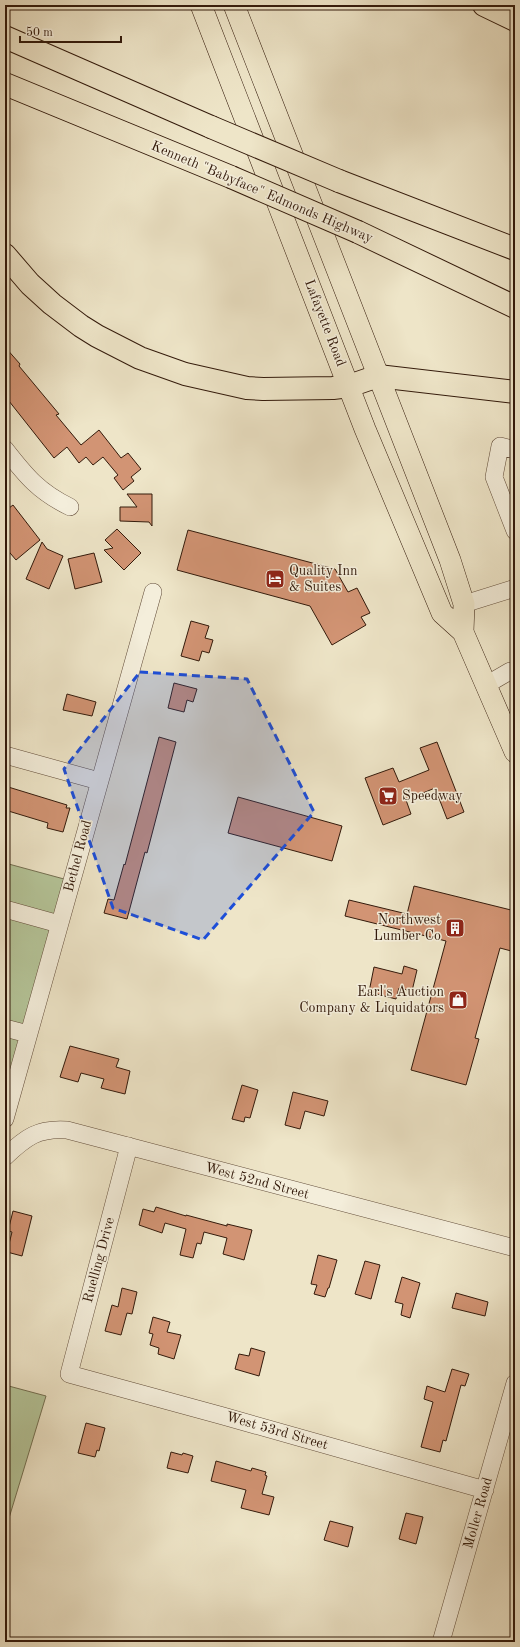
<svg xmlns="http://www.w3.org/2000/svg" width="520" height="1647" font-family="'Old Standard TT',serif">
  <rect width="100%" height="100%" fill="#eee5c8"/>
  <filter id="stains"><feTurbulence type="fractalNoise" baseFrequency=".005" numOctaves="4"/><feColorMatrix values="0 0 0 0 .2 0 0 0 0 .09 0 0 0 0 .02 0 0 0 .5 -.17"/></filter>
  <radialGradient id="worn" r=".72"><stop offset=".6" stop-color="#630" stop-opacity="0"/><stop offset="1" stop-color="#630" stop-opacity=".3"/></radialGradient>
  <!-- green -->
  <path fill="#b5c599" stroke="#747052" d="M5,863L64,879L5,1093Z
    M5,1385L46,1396L6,1528H5Z"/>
  <!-- building -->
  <path fill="#d29474" stroke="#331a0b" d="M5,347L20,364L19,366L59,414L56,415L81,445L99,430L121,458L128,453L141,469L131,477L134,481L123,490L114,478L118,475L103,457L93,465L86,457L79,463L67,447L54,458L5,396Z
    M127,494H152V526L149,522L120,521V507H137Z
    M13,505L40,540L16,560L5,547V511Z
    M117,529L141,553L124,570L104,550L113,548L105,540Z
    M188,530L335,569L348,592L357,588L370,613L361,617L366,625L332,645L310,606L177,570Z
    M42,542L47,549L63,556L49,589L26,579Z
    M94,553L102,582L75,589L68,559Z
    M191,621L209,626L205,638L213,640L209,653L202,651L199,661L181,656Z
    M174,683L197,689L193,702L187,700L184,712L168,708Z
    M67,694L96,702L92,716L63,710Z
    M159,737L176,742L147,853L145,852L127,919L104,913L108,899L114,900L124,864L125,865Z
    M437,742L464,812L447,819L435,788L406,800L411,814L383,825L365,778L393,768L399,782L429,770L420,748Z
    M5,786L67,805L66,808H70L63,832L47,828L48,823L5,810Z
    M238,797L342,826L332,861L228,833Z
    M414,886L515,911V952L500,948L475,1038L479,1039L466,1085L411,1070L446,941L345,916L349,900L407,914Z
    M404,966L417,970L412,991L399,988L396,999L369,992L374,967L402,974Z
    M70,1046L119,1059L116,1067L130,1071L125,1094L101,1088L104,1079L81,1073L78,1082L60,1077Z
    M242,1085L258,1090L250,1118L245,1117L244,1122L232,1119Z
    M293,1092L328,1101L324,1116L305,1111L300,1129L285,1125Z
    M156,1207L186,1216V1215L227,1226V1224L252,1230L244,1260L223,1254L227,1238L204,1232L201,1244L197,1243L193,1258L180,1255L186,1229L165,1223L162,1233L139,1225L143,1209L154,1212Z
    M13,1211L32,1216L22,1256L7,1252L12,1232L8,1231Z
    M318,1255L337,1260L329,1288H328L325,1297L314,1294L317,1285L311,1284Z
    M365,1261L380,1265L371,1299L355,1294Z
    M402,1277L420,1283L410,1318L401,1315L403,1304L395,1302Z
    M122,1288L137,1292L132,1314L127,1313L121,1335L105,1331L112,1305L118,1307Z
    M456,1293L488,1302L485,1316L452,1308Z
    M153,1317L170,1322L167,1332L181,1335L174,1359L158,1354L159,1348L150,1345L153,1334L149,1333Z
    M251,1348L265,1352L259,1376L235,1369L239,1354L249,1356Z
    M452,1369L469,1374L465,1386L461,1385L446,1441L443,1440L440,1452L421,1447L433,1402L424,1399L427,1386L445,1392Z
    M86,1423L105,1428L99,1451L97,1450L95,1457L78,1453Z
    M171,1452L182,1455L183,1453L193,1456L188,1473L167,1468Z
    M216,1461L251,1471L252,1468L266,1472L265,1475L267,1476L262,1494L274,1497L269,1515L241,1508L246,1490L211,1481Z
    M406,1513L423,1517L416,1544L399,1539Z
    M330,1521L353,1527L348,1547L324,1540Z"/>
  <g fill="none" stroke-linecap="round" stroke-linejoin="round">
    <!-- minor casing -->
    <g stroke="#624d3a" stroke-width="18">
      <path id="minor" d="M5,449C26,476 39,492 70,507
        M515,450L500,446L494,477L515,531
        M464,604L515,588
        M486,685L510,671L515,670
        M5,755L99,781
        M5,909L59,924
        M5,1028L28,1034
        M5,1119L153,592
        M129,1146L69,1374L223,1416L485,1490
        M5,1157C26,1137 38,1128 67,1130L515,1248
        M441,1642L515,1383"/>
    </g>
    <!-- major casing -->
    <g stroke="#331a0b" stroke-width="22">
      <path id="major" d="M201,5L365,429L442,613L463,632L515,752
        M234,5L450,560L464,604L463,632"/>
    </g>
    <!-- highway casing -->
    <g stroke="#331a0b" stroke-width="24">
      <path id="highway" d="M484,5L515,20
        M5,37L211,127
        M5,84L231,177
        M339,181L515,249
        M358,232L515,307
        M5,255L30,284L52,304L81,326L97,336L140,358L185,374L247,388L263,389L333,388L349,386L378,376L515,392"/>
    </g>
    <!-- minor -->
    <use href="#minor" stroke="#f4eedb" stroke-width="17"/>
    <!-- major -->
    <use href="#major" stroke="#eee5c8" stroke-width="21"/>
    <!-- highway -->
    <use href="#highway" stroke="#eee5c8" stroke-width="22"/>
    <!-- highway-bridge casing -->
    <g stroke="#331a0b" stroke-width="24" stroke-linecap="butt">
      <path id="highway-bridge" d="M211,127L339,181
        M231,177L358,232"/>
    </g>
    <!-- highway-bridge -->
    <use href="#highway-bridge" stroke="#eee5c8" stroke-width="22"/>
  </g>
  <!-- marked area -->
  <path fill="#1d4ed8" fill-opacity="0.2" stroke="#1d4ed8" stroke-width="3" stroke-dasharray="8 5" stroke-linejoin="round" d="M140,672L247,679L314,812L203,940L113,908L64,769Z"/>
  <!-- icons -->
  <defs>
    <g id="hotel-square" transform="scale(1)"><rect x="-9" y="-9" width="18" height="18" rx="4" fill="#8f2418" stroke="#f4eedb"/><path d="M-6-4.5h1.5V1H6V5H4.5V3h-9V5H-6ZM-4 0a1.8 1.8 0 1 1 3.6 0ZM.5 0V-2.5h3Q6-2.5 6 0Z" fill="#fff"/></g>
    <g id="supermarket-square" transform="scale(1)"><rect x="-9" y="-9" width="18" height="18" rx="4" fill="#8f2418" stroke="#f4eedb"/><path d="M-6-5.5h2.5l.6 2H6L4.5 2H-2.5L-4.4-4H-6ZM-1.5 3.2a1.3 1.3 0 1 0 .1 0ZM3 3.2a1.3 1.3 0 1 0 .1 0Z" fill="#fff"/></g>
    <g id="building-square" transform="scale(1)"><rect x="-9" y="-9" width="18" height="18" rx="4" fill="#8f2418" stroke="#f4eedb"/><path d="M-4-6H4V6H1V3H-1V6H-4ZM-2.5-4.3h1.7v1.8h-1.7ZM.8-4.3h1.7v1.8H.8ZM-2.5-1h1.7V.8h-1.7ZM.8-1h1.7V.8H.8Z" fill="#fff"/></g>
    <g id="shop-square" transform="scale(1)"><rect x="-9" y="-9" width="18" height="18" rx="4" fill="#8f2418" stroke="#f4eedb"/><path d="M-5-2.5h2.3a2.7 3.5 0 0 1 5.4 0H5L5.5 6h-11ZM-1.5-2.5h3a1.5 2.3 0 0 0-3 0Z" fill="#fff"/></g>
  </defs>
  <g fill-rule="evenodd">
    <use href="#hotel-square" x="275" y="579"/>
    <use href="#supermarket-square" x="388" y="796"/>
    <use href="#building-square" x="455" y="928"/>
    <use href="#shop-square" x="458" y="1000"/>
  </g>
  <g text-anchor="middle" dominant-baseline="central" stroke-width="3" stroke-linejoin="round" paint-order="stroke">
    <!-- street labels -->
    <g font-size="14" fill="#331a0b" stroke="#f4eedb">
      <text transform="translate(262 192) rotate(23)">Kenneth "Babyface" Edmonds Highway</text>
      <text transform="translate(325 323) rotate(69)">Lafayette Road</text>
      <text transform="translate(78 856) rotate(-75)">Bethel Road</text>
      <text transform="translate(257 1181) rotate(15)">West 52nd Street</text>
      <text transform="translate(99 1260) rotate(-75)">Ruelling Drive</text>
      <text transform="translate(277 1431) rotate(16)">West 53rd Street</text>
      <text transform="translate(478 1513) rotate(-74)">Moller Road</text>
    </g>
    <!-- poi labels -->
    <g font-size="14" fill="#331a0b" stroke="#f4eedb" text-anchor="start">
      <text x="289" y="571">Quality Inn<tspan x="289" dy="16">&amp; Suites</tspan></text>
      <text x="402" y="796">Speedway</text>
      <text x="441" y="920" text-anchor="end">Northwest<tspan x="441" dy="16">Lumber Co</tspan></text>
      <text x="444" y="992" text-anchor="end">Earl's Auction<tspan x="444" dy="16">Company &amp; Liquidators</tspan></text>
    </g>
  </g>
  <!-- margin -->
  <rect width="520" height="1647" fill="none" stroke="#eee5c8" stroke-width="20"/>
  <rect x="6" y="6" width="508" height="1635" fill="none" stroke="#331a0b" stroke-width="2"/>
  <rect x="10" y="10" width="500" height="1627" fill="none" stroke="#331a0b"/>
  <!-- scale -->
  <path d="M20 36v6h101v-6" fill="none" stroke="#331a0b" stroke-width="2"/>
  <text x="26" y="36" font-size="12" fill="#331a0b" stroke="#f4eedb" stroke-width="3" paint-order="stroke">50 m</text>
  <rect width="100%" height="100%" filter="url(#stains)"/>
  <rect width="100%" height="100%" fill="url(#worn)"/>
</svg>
